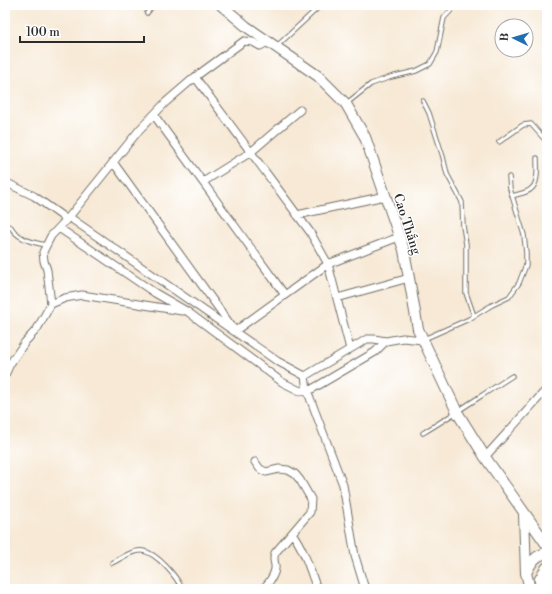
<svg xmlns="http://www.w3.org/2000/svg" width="552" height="594" font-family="'Libre Bodoni',serif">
  <rect width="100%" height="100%" fill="#fff"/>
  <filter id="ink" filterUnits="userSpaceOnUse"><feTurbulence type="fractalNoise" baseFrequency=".025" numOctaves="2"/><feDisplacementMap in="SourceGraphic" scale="8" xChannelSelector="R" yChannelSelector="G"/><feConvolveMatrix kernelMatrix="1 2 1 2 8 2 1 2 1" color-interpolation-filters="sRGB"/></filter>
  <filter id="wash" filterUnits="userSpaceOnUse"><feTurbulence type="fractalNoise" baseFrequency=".012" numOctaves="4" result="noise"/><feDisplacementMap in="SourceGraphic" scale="16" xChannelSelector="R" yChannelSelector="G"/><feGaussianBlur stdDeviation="0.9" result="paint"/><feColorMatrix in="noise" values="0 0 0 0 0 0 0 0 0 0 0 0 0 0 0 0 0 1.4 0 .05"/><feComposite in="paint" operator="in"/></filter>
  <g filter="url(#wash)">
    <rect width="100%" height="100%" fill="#f7e9d5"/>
  </g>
  <g filter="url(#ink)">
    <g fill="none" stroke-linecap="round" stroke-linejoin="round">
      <!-- service casing -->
      <g stroke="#726e66" stroke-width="5.5">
        <path id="service" d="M147,13L153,5
          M277,46L321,5
          M423,101L429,113L443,157L447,174L462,202L463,226L466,244V293L474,316
          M347,103L371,84L391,77L416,71L430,64L437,52L444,18L456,5
          M499,142L523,125L531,124L547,142
          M512,196C518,194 527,193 531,189C539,183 537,168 537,158
          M5,225L11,227C17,239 34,243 46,245
          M424,339L469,319L492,305L509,297L519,283L526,265V253L524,235L510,189L509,177
          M423,433C453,415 482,395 512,376
          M112,563C121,559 133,549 143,551C157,553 177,577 182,589"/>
      </g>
      <!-- minor casing -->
      <g stroke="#726e66" stroke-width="9">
        <path id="minor" d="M195,77L310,232L328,264L350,349
          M154,115L285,295
          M113,162L235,331L328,264L399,237
          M5,182L34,196L66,219
          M203,182L251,152L300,110
          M297,215L385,196
          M69,217L277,361L305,376L367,339H374L386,341
          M59,228L155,293L188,312L282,382L300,391L310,390L319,385L375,352L386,341L403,338L423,340
          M337,298L409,278
          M51,304L65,298L82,295L182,311
          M5,375L10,364L25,342L37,329L51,304L47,270L44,261L43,252L51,236L69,217L140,129L166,102L195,77L244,41L253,42L260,46L268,42
          M305,376L307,390L343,485L355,556L365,589
          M485,457L544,392L547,391
          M255,462L260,469L266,472L279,469L288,470L295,474L300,480L311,499L310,512L275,553C272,561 276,563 275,569C274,576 267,586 262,589
          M292,533C304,549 310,570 317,589"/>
      </g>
      <!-- secondary casing -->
      <g stroke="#726e66" stroke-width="12">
        <path id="secondary" d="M221,5L247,27L318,76L346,104L365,137L404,250L418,329L457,412L485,457L547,545
          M524,514L526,573L530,589
          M527,571C532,561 536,555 547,553"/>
      </g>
      <!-- primary casing -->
      <g stroke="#726e66" stroke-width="13">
        <path id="primary" d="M543,589L540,580L547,568"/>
      </g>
      <!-- service -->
      <use href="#service" stroke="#fff" stroke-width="3.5"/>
      <!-- minor -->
      <use href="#minor" stroke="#fff" stroke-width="7"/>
      <!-- secondary -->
      <use href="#secondary" stroke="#fff" stroke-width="10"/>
      <!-- primary -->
      <use href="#primary" stroke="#fff" stroke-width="11"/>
    </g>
  </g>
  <g text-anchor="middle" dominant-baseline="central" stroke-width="3" stroke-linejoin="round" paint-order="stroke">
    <!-- street labels -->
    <g font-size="13" fill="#2b2b2b" stroke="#fff">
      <text transform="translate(407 224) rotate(72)">Cao Thắng</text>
    </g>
  </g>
  <!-- margin -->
  <rect width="552" height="594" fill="none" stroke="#fff" stroke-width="20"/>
  <!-- north arrow -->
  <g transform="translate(514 38) rotate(275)"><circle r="19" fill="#ffffff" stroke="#aaaaaa"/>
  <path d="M0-3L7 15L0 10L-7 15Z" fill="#1f6fb2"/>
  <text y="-6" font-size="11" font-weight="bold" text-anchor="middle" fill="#2b2b2b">B</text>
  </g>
  <!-- scale -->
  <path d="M20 36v6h124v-6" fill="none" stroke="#2b2b2b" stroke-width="2"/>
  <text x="26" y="36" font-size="12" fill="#2b2b2b" stroke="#ffffff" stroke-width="3" paint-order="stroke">100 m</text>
</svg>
